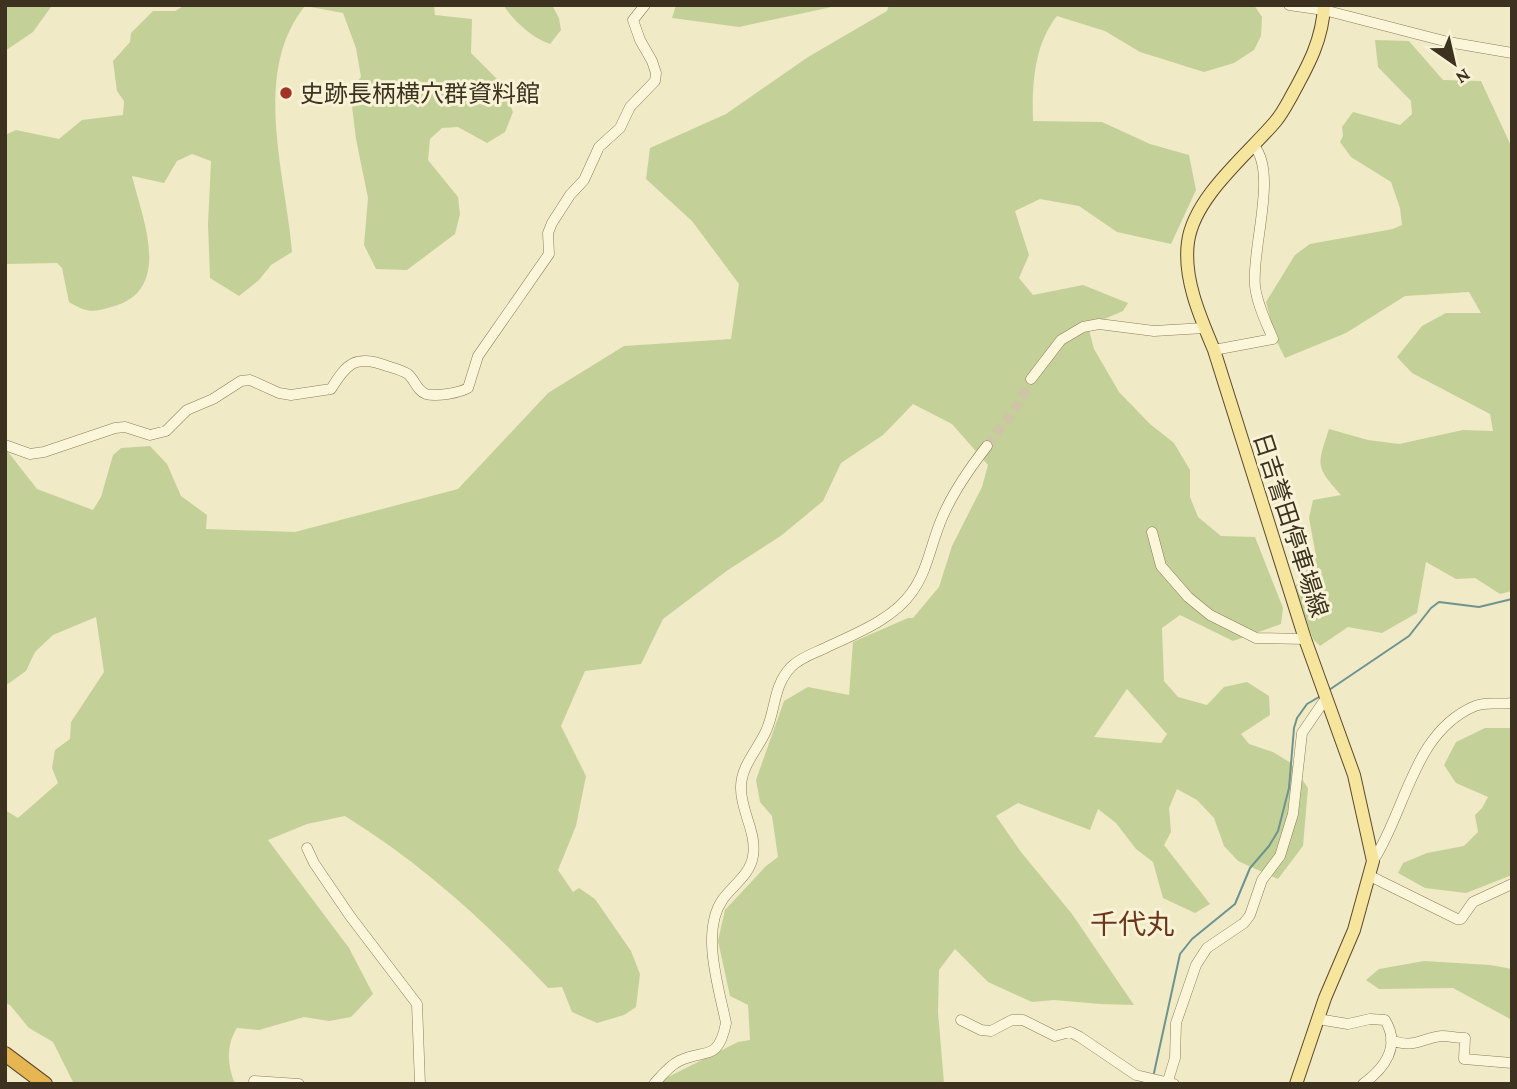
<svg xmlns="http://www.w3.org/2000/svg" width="1517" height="1089" font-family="'Crimson Pro','Noto Sans JP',serif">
  <rect width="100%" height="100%" fill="#f1eac6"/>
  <!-- green -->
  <path fill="#c3d198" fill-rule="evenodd" d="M5,5L51,7L33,32L5,51Z
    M185,5H434L435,15L472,19L471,53L500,82L513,112L505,132L487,143L458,127L442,128L430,139L428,160L458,197L460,214L455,234L407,270L376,269L364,245L368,198L356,139L350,90L361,77L356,48L343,13L305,6C251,73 286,175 292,252L271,265L259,280L239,296L210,278L208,224L211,161L192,154L177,161L164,183L132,176C142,218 173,288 115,306C93,312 89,314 69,302L62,268L57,263L5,264V135L16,130L59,139L82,120L123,115L124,101L117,91L113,61L130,42L131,33L153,11H175Z
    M503,5H552L559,18L561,30L550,44C531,37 515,22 503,5Z
    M676,5H841L739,27L672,18Z
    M889,5H1254L1262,17L1261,36L1254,50L1234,63L1204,72L1140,52L1105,31L1057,16C1034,45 1032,84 1033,121L1102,122L1150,144L1189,155L1196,190L1171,244L1117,232L1079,206L1040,199L1015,211L1029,255L1019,278L1033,295L1083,285L1128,303L1123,311L1088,326L1094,349L1119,392L1150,424L1174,443L1190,470V497L1198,517L1221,536L1255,537L1283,608L1281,624L1233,641L1180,615L1162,628L1164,681L1178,697L1207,705L1224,687L1247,682L1269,696L1270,715L1241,734L1249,744L1273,752L1291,763L1308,788L1303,846L1278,879L1238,861L1224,846L1214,818L1197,800L1177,789L1169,808L1171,832L1164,845L1210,904L1195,913L1163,898L1153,862L1136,849L1116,823L1098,809L1090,830L1018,803L996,816L1021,852L1072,914L1134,1005L1100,1004L1054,1000L1032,1002L988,982L955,949L939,970L938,1012L944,1083L946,1084H654L738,1042L750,1040L748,1005L730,996L718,941L725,910L766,866L778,857L772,816L760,802L756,780L784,701L808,687L849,695L853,642L908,618H913L939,587L952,546L982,487L988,465L952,424L913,404L883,435L841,463L823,501L782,535L728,570L663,619L641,664L585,671L561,726L586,776L576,826L558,870L573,892L579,888L595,899L631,951L640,974L636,1007L624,1015L597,1023L572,1012L562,987L548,988C487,923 421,863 345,816L307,824L268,840L349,948L373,994L351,1017L329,1021L304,1017L259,1030L237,1028C226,1045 227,1065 235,1084H74L53,1042L29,1028L10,1005L5,1003V810L18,818L58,783L52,768L55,750L70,739L71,722L104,672L96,617L53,635L35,652L26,671L5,686V448L37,489L93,510L101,497L113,455L121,448L150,446L167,464L181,496L207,515L206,529L295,532L458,489L548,393L624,346L731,339L739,284L692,221L646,179L650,148L726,114L808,57L887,11ZM1127,689L1167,734L1161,743L1094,737Z
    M1375,40L1409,41L1443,80L1481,81L1512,148V591L1500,594L1475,578L1456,579L1426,562L1417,613L1382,633L1348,627L1320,646L1313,639L1295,587L1316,556L1309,518L1313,500L1341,495C1315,466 1317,466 1329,429L1368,440L1399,444L1463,430L1493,431L1490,414L1412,373L1397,357L1422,326L1446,313H1481L1469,292L1405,296L1346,333L1285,358L1276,340L1266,302L1295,255L1310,244L1393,229L1402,225L1400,208L1391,182L1351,157L1340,142L1343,136L1342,127L1353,112L1400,125L1412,114L1411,101L1378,67Z
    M1485,728H1512V875L1466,893L1425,888L1398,873L1403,863L1427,853L1464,846L1478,832L1475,815L1482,808L1488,797L1456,783L1444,765L1456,742Z
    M1424,961L1490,965L1512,969V1020L1453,988L1379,989L1366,980L1379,969Z"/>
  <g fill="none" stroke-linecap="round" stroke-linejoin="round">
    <!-- stream -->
    <path stroke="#6d948f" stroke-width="2" d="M1329,690L1409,636L1431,608L1439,602L1479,607L1512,599
      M1154,1073L1180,954L1192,939L1235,904L1250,868L1269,846L1278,831L1289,788L1294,728L1297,718L1307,704L1319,697"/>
    <!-- minor-tunnel -->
    <path stroke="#cdc5a5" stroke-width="10" stroke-dasharray="10 5" stroke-linecap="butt" d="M987,446L1015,410L1031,379"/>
    <!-- minor casing -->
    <g stroke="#8e7c5a" stroke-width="11">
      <path id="minor" d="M1289,5L1324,10L1448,42L1512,53
        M1214,350L1273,339C1266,322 1257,304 1255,286C1251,250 1278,173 1254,146
        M1031,379L1061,340L1083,327L1099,324L1154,331L1204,328
        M5,445L30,454L44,452L115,428L125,427L150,435L166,431L187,410L213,399L241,381L250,380L279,393L291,395L331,389C347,363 356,354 387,366C393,368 402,370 408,374C415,380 417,391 426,394C436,397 459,393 468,388L478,356L549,254L548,233L552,223L570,195L584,180L599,147L620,128L630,107L655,81L656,73L652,61L640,40L633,20L645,5
        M1152,532L1161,566L1188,597L1210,615L1256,638L1305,639
        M307,848L314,863L350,916L417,1004L420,1084
        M1373,861C1406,811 1413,732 1475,706C1487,701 1499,705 1512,703
        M1370,876L1457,919H1461L1473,902L1512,884
        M1318,1019L1348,1024L1370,1019L1385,1020C1401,1046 1385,1068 1363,1084
        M961,1020L981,1030L991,1031L1012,1020H1023L1055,1036L1070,1032L1080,1037L1136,1075L1174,1084
        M1391,1040C1414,1049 1421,1038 1442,1036C1449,1036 1457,1038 1465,1038L1464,1059L1512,1063
        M254,1081L299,1084
        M654,1084C661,1076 669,1066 679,1061C705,1048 718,1063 726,1023C719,988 700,931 723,899C733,885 750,875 753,856C757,833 741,811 741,789C740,767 758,749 766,731C776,709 773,686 791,667C800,658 812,654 823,649C852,635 893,620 912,592C928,570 931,543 942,518C953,492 969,469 987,446
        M1167,1084L1175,1058L1176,1023L1196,965L1207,948L1244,923L1250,915L1262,880L1280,856L1293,814L1302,733L1326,698"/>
    </g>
    <!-- major casing -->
    <g stroke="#5c492e" stroke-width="14">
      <path id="major" d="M1296,1084L1325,998L1354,930L1373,861L1354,775L1305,639L1214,350C1200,317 1183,278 1188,242C1194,197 1247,155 1275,122C1282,114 1287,104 1292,95C1308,66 1323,39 1324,5"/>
    </g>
    <!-- highway casing -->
    <g stroke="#5c492e" stroke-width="16">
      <path id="highway" d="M5,1054L45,1084"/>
    </g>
    <!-- minor -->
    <use href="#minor" stroke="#fbf5da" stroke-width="10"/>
    <!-- major -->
    <use href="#major" stroke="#f6e59c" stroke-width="12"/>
    <!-- highway -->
    <use href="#highway" stroke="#e5b652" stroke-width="14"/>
  </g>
  <!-- markers -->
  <circle fill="#a23325" stroke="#f8f2d6" stroke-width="2.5" cx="286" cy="93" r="7"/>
  <g text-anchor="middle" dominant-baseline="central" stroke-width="6" stroke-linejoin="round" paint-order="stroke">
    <!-- poi labels -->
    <g font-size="24" fill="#3d311f" stroke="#f8f2d6" text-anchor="start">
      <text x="300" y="93">史跡長柄横穴群資料館</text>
    </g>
    <!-- street labels -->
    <g font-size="24" fill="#3d311f" stroke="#f8f2d6">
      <text transform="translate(1291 525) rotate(72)">日吉誉田停車場線</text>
    </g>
    <!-- quarter labels -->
    <g font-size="28" fill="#6d361b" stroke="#f8f2d6">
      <text x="1132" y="924">千代丸</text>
    </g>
  </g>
  <!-- border -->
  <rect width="1517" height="1089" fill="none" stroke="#3d311f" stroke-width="14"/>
  <!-- north arrow -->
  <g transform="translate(1454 63) rotate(146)" stroke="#f8f2d6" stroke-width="5" paint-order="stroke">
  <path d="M0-5L12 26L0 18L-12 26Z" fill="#3d311f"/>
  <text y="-10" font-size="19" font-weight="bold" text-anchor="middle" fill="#3d311f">N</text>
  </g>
</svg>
